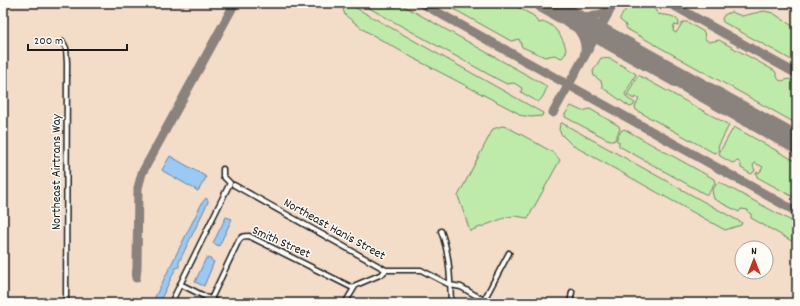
<svg xmlns="http://www.w3.org/2000/svg" width="800" height="306" font-family="Dekko,sans-serif">
  <rect width="100%" height="100%" fill="#f7e9db"/>
  <filter id="ink" filterUnits="userSpaceOnUse"><feTurbulence type="fractalNoise" baseFrequency=".025" numOctaves="2"/><feDisplacementMap in="SourceGraphic" scale="8" xChannelSelector="R" yChannelSelector="G"/><feConvolveMatrix kernelMatrix="1 2 1 2 8 2 1 2 1" color-interpolation-filters="sRGB"/></filter>
  <g filter="url(#ink)">
    <!-- built -->
    <path fill="#f3dcc8" fill-rule="evenodd" d="M3,3H797V303H3ZM742,248H766V272H742Z"/>
    <!-- green -->
    <path fill="#beeba9" stroke="#6d8462" d="M344,3H347L543,113L542,116L531,117L519,115L518,113L413,58L364,30L345,15L343,9Z
      M360,3H391L394,7L400,5L404,6L543,84L546,86C547,91 542,99 538,102L521,92L522,88L514,83L507,84L497,79Z
      M443,3H510L534,16L538,23C540,23 542,22 544,22C555,24 567,43 566,53L562,58L554,55L545,57L522,47L519,39L511,41Z
      M642,4L654,8L658,14C666,16 674,14 679,22L678,26L674,25L673,31L676,33L683,22H687L704,32L705,39L709,42L719,40L775,71C779,80 777,83 789,79L797,83V124L627,29L625,24L620,20V18L628,6L637,8Z
      M764,11L773,13L797,29V63L723,22L722,19L724,15L731,12L742,16Z
      M601,58L611,59L636,74L625,94L627,98L635,103L633,106L630,107L603,88L601,81L594,76L593,71Z
      M638,75L729,125L718,147L719,149L717,152L714,153L636,110L635,107L639,99L635,97L634,99L627,95Z
      M571,106L582,111L590,109L619,126L620,129L614,141L607,139L565,117V114Z
      M562,123L735,219L742,223L741,225L725,230L572,145L562,135L559,130L560,124Z
      M502,126L507,127L524,136L554,153L560,160L528,218L515,216L507,217L470,231L458,196L493,129Z
      M734,127L797,162V199L757,177L756,173L760,172L763,167L755,163L753,165L755,171L751,174L741,168V164L738,161L732,163L720,156L719,153Z
      M624,129L714,179L715,183L708,194H705L619,146V142L616,140L621,131Z
      M719,182L797,224V244L751,218V214L748,212V210L741,209L739,212L714,199L712,191L717,183Z"/>
    <!-- water -->
    <path fill="#9ac9f5" stroke="#68849e" d="M170,156L205,176L206,178L198,191L163,171L162,170Z
      M206,198L208,200V202L179,262V267L176,268L159,303H152L202,203Z
      M226,217L232,219L219,246L213,243Z
      M206,258H209L214,262L204,286L195,282Z"/>
    <g fill="none" stroke-linecap="round" stroke-linejoin="round">
      <!-- taxiway -->
      <path stroke="#8a827c" stroke-width="9" d="M421,3L797,212
        M669,3L797,74
        M584,56C590,36 571,21 558,10C576,16 594,22 611,8
        M553,113L614,3
        M136,278L137,267L138,188L142,173L235,3"/>
      <!-- runway -->
      <path stroke="#8a827c" stroke-width="22" d="M545,3L797,143"/>
      <!-- street casing -->
      <g stroke="#1c1c1c" stroke-width="7">
        <path id="street" d="M63,42L66,48L67,63L66,303
          M234,185L386,270H421L450,285L461,287L489,303
          M441,231C450,255 450,278 451,303
          M180,284L218,303
          M211,299L239,240C242,236 244,236 249,236L353,288
          M484,300L509,253
          M171,303L230,183L223,176V169
          M345,303L356,285L382,274L386,270
          M570,303L572,292"/>
      </g>
      <!-- street -->
      <use href="#street" stroke="#fdfcf7" stroke-width="4"/>
      <!-- tram -->
      <path stroke="#1c1c1c" stroke-width="1" d="M777,3L797,9"/>
    </g>
  </g>
  <g text-anchor="middle" dominant-baseline="central" stroke-width="3" stroke-linejoin="round" paint-order="stroke">
    <!-- street labels -->
    <g font-size="13" fill="#1c1c1c" stroke="#fdfcf7">
      <text transform="translate(57 172) rotate(-90)">Northeast Airtrans Way</text>
      <text transform="translate(334 230) rotate(29)">Northeast Hanis Street</text>
      <text transform="translate(281 243) rotate(24)">Smith Street</text>
    </g>
  </g>
  <!-- margin -->
  <rect width="800" height="306" fill="none" stroke="#fdfcf7" stroke-width="16"/>
  <rect x="8" y="8" width="784" height="290" fill="none" stroke="#1c1c1c" stroke-width="1.5" filter="url(#ink)"/>
  <!-- north arrow -->
  <g transform="translate(754 260)"><circle r="19" fill="#fdfcf7" stroke="#a3a29f"/>
  <path d="M0-3L7 15L0 10L-7 15Z" fill="#c8321e"/>
  <text y="-6" font-size="11" font-weight="bold" text-anchor="middle" fill="#1c1c1c">N</text>
  </g>
  <!-- scale -->
  <path d="M28 44v6h99v-6" fill="none" stroke="#1c1c1c" stroke-width="2"/>
  <text x="34" y="44" font-size="12" fill="#1c1c1c" stroke="#fdfcf7" stroke-width="3" paint-order="stroke">200 m</text>
</svg>
